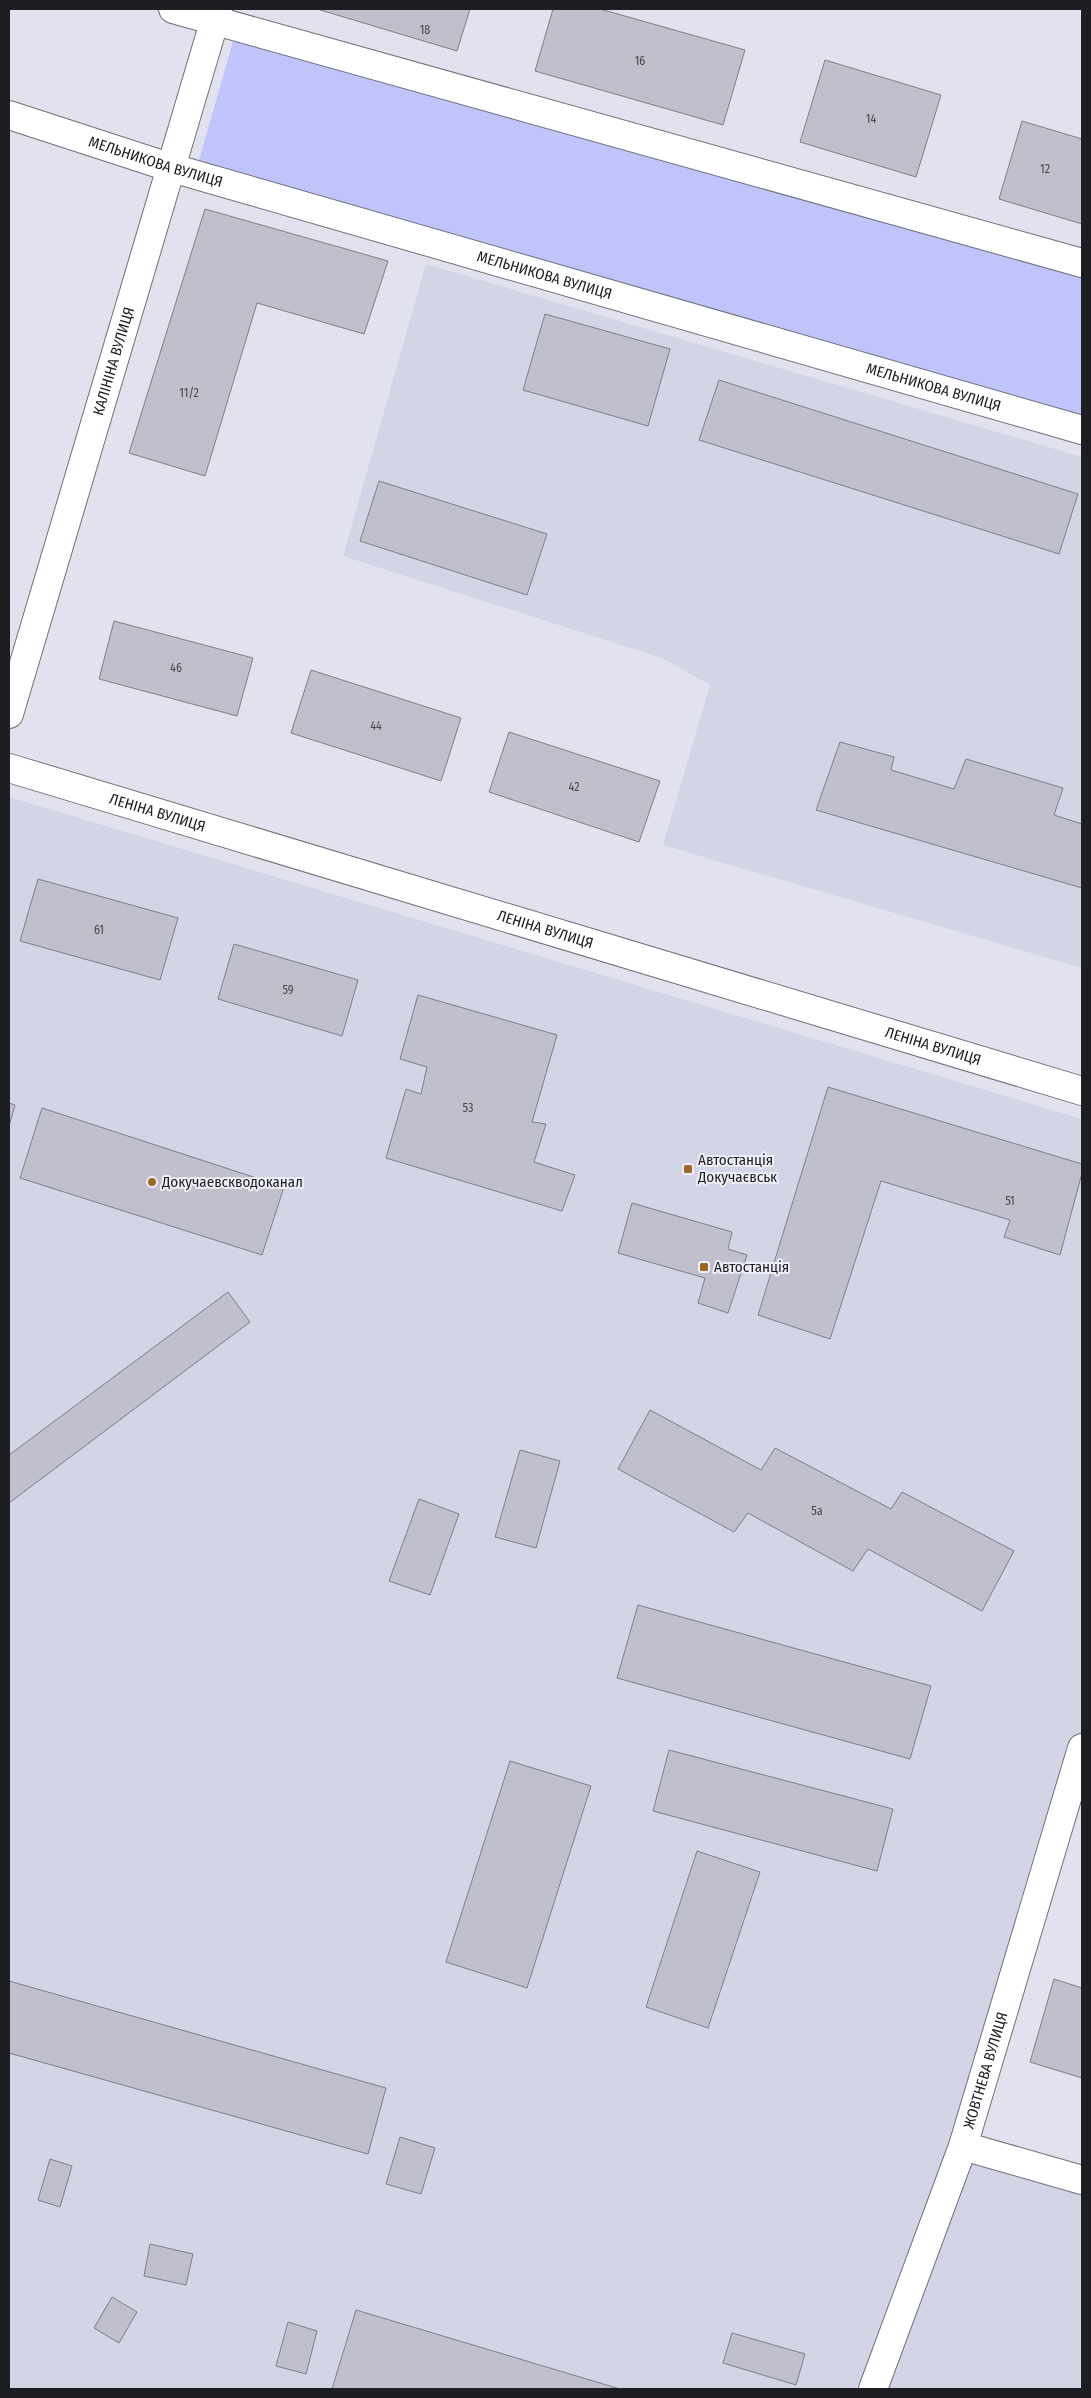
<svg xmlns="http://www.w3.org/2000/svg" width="1091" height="2398" font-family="'Fira Sans Condensed',sans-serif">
  <rect width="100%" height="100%" fill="#e1e2ed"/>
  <!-- built -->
  <path fill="#d3d5e7" d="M426,264L1082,457V968L663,845L710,685L662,658L343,556Z
    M9,797L1082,1119V1747L963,2146L1082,2180V2389H9Z"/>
  <!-- green -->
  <path fill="#bfc4fb" d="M237,28L1082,263V429L195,174Z"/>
  <!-- building -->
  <path fill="#bfc0cb" stroke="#7d7e88" d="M317,9H470L457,51Z
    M553,9H600L745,50L723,125L535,71Z
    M825,60L941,95L916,177L800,142Z
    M1022,121L1082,139V224L999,199Z
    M205,209L388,261L364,334L257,303L205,476L129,453Z
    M545,314L670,349L648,426L523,390Z
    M719,380L1078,494L1059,554L699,440Z
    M379,481L547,534L527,595L360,541Z
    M114,621L253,658L237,716L99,679Z
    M311,670L461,718L441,781L291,733Z
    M509,732L660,781L639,842L489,792Z
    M840,742L894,757L891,770L954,789L966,759L1063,788L1054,815L1082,824V888L816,810Z
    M38,879L178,918L160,980L20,941Z
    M234,944L358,980L342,1036L218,999Z
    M418,995L557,1035L532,1122L546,1124L534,1162L575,1175L562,1211L386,1158L406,1089L421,1094L427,1067L400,1059Z
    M828,1087L1082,1164V1173L1060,1255L1004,1237L1010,1220L881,1181L830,1339L758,1315Z
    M9,1103L15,1105L9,1126Z
    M42,1108L284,1187L262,1255L20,1178Z
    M632,1203L732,1232L728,1249L747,1255L728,1313L698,1303L705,1278L618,1253Z
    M228,1292L250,1322L9,1503V1455Z
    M650,1410L761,1470L775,1448L891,1509L902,1492L1014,1551L982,1611L868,1549L853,1571L748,1513L734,1532L618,1469Z
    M520,1450L560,1461L536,1548L495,1537Z
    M419,1499L459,1514L430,1595L389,1581Z
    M638,1605L931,1686L910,1759L617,1678Z
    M669,1750L893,1809L877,1871L653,1811Z
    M510,1761L591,1786L527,1988L446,1962Z
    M697,1851L760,1872L708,2028L646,2007Z
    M1054,1979L1082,1988V2078L1030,2062Z
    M9,1981L386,2088L368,2154L9,2053Z
    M400,2137L435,2148L421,2194L386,2184Z
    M50,2159L72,2166L60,2207L38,2200Z
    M150,2244L193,2254L186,2285L144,2276Z
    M112,2297L137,2312L119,2343L94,2328Z
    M356,2310L620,2389H332Z
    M288,2322L317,2331L306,2374L276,2366Z
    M732,2333L805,2354L796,2385L723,2363Z"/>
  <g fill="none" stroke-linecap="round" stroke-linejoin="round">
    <!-- minor casing -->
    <g stroke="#6f707a" stroke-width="30">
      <g id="minor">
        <path d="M173,9L1082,263"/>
        <path id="s1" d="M9,115L172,168L1082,430"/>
        <path id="s2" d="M9,768L1082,1091"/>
        <path d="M963,2146L1082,2180"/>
        <path id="s3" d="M873,2389L963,2146L1082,1748"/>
      </g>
    </g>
    <!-- major casing -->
    <g stroke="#6f707a" stroke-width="30">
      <g id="major">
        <path id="s4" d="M9,714L218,9"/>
      </g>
    </g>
    <!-- minor -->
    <use href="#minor" stroke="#fff" stroke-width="28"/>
    <!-- major -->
    <use href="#major" stroke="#fff" stroke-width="28"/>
  </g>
  <!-- markers -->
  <g fill="#9e6a22" stroke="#eeeffb" stroke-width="2">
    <rect x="683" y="1164" width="10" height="10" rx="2.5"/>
    <circle cx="152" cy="1182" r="5"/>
    <rect x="699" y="1262" width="10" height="10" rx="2.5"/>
  </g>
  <g text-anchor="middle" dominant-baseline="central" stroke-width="4" stroke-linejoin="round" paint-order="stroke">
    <!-- number labels -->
    <g font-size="12" fill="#46464c">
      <text x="425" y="30">18</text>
      <text x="640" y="61">16</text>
      <text x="871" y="119">14</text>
      <text x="1045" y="169">12</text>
      <text x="189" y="393">11/2</text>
      <text x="176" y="668">46</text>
      <text x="376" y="726">44</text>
      <text x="574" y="787">42</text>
      <text x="99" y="930">61</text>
      <text x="288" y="990">59</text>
      <text x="468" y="1108">53</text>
      <text x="1010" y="1201">51</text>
      <text x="817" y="1511">5а</text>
    </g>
    <!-- street labels -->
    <g font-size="15" fill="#1d1e22" stroke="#eeeffb">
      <text stroke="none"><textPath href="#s1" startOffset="154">МЕЛЬНИКОВА ВУЛИЦЯ</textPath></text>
      <text stroke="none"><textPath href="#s1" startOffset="559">МЕЛЬНИКОВА ВУЛИЦЯ</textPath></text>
      <text stroke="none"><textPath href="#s4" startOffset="368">КАЛІНІНА ВУЛИЦЯ</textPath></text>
      <text stroke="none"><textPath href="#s1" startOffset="964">МЕЛЬНИКОВА ВУЛИЦЯ</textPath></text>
      <text stroke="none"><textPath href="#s2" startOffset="155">ЛЕНІНА ВУЛИЦЯ</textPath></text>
      <text stroke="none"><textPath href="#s2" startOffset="560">ЛЕНІНА ВУЛИЦЯ</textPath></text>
      <text stroke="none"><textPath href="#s2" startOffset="965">ЛЕНІНА ВУЛИЦЯ</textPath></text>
      <text stroke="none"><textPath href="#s3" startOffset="338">ЖОВТНЕВА ВУЛИЦЯ</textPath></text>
    </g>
    <!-- poi labels -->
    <g font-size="15" fill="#1d1e22" stroke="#eeeffb" text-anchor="start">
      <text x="698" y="1160">Автостанція<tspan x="698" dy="17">Докучаєвськ</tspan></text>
      <text x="162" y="1182">Докучаевскводоканал</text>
      <text x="714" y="1267">Автостанція</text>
    </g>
  </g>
  <!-- border -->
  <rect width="1091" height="2398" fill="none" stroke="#1d1e22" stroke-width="20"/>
</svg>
